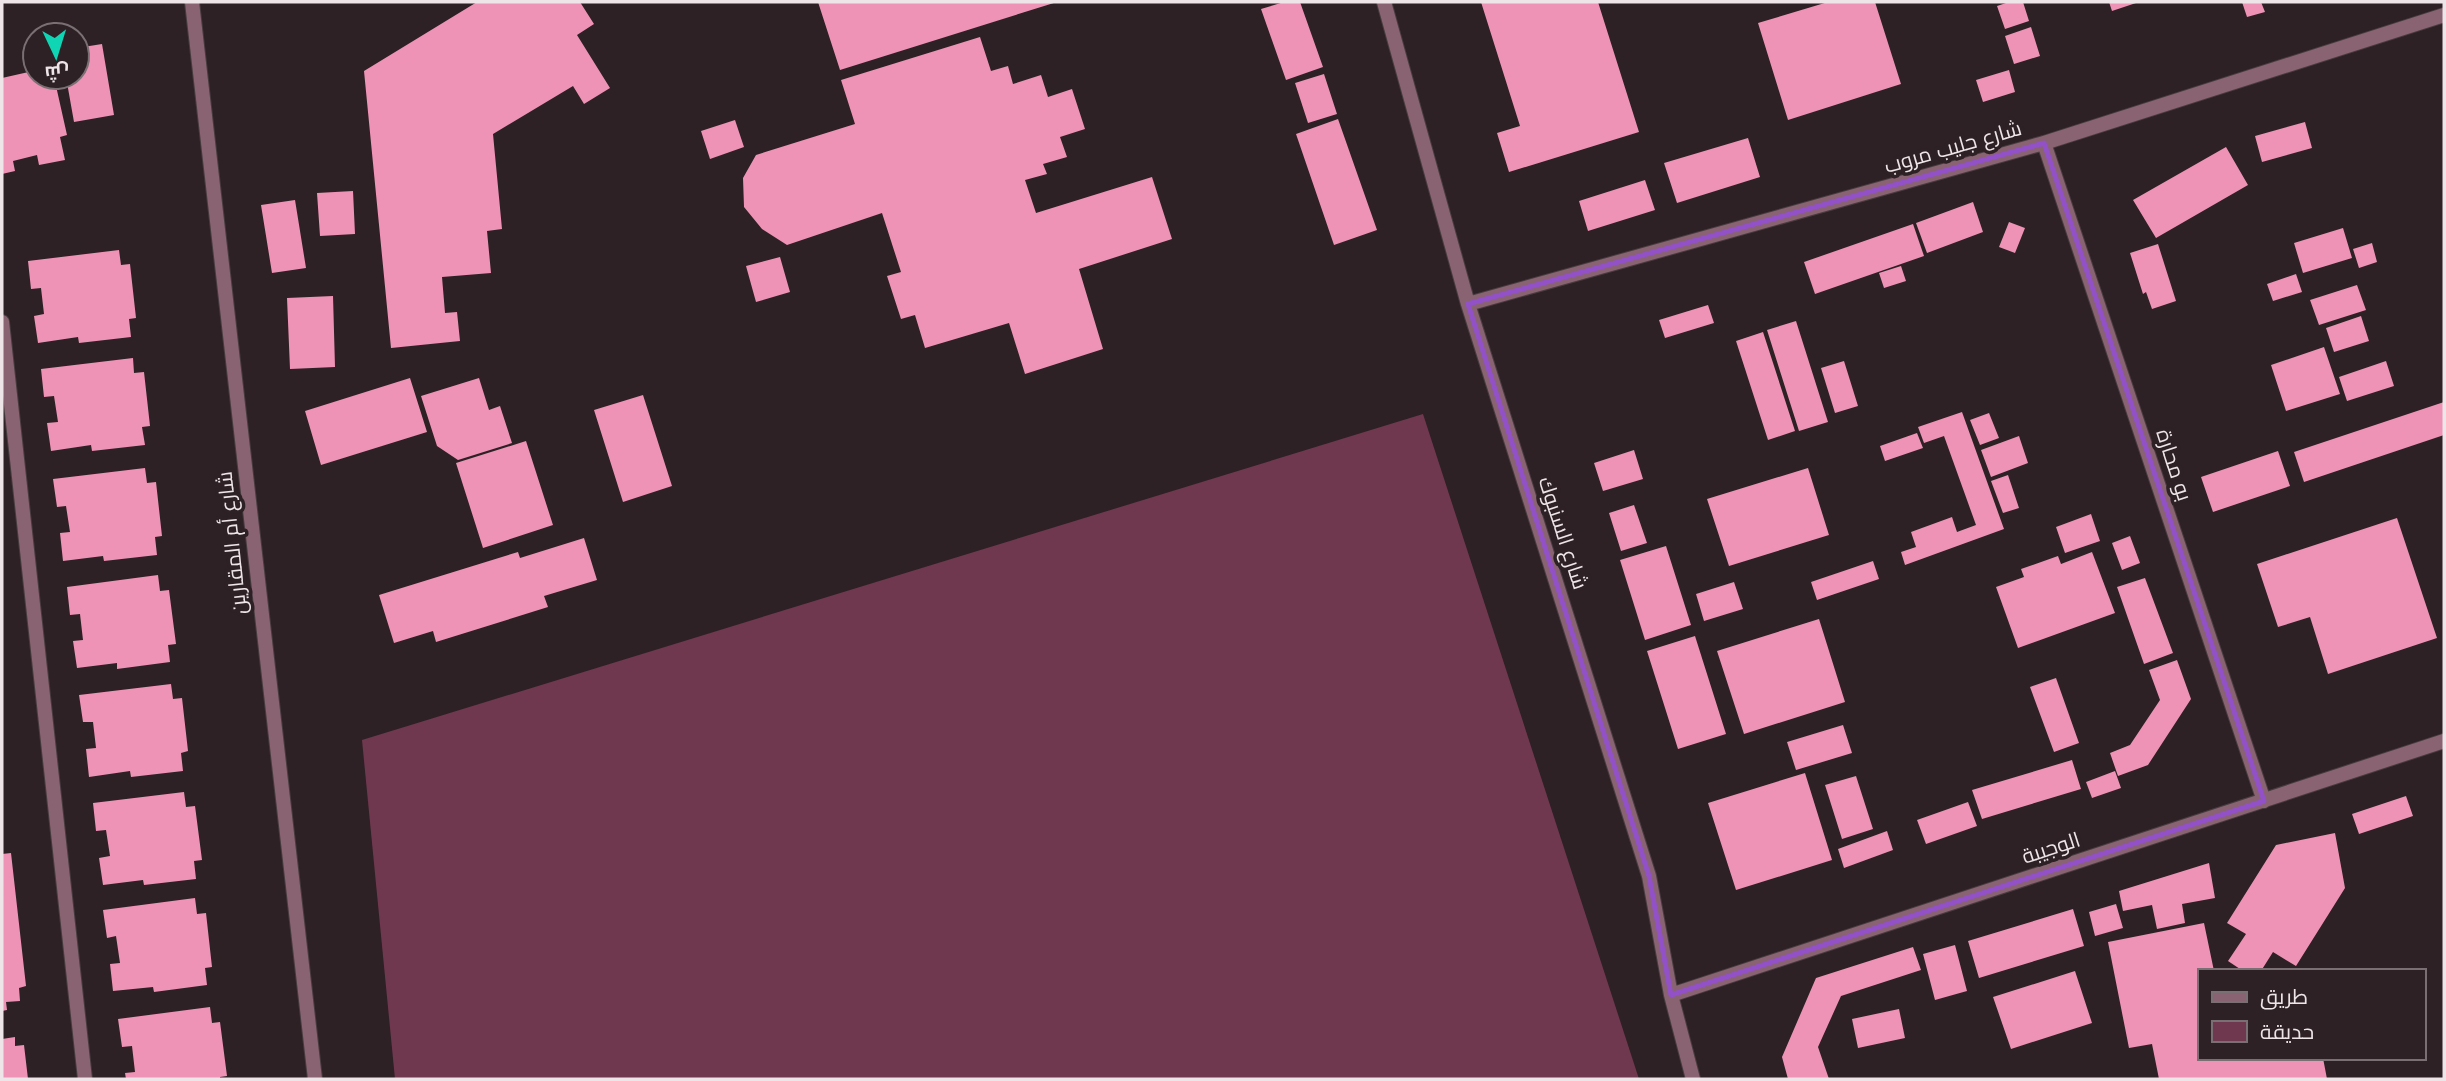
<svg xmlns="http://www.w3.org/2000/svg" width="2446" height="1081" font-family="Inter,Cairo,sans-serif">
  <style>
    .green { fill: #6f384e }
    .building { fill: #ee93b5 }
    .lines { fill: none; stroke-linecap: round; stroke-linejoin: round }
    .street-casing { stroke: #483c40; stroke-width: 16 }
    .street { stroke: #896371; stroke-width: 14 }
    .marked { fill: none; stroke: #9251c7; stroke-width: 5; stroke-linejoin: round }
    .labels { text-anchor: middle; stroke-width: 7; stroke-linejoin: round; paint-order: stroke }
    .street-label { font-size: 21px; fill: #ede5e8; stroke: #2d2125 }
  </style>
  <rect width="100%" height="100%" fill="#2d2125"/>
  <path class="green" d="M1423 414 1639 1079H395L362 740Z"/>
  <path class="building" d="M477 2H580L594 24 577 35 610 88 584 104 573 86 493 134 502 229 487 231 491 273 442 277 445 313 457 312 460 341 391 348 364 71Z
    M818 2H1057L840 70Z
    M1284 2H1300L1323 67 1286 80 1261 9Z
    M1481 2H1598L1639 132 1509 172 1497 133 1520 126Z
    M1828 2H1875L1901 84 1788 120 1758 23Z
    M2009 2H2023L2029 21 2005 29 1997 6Z
    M2109 2H2139L2112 11Z
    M2242 2H2261L2265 12 2247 17Z
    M2031 27 2040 56 2014 64 2005 36Z
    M980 37 991 71 1008 66 1013 84 1041 75 1048 97 1072 89 1085 129 1060 137 1067 157 1043 164 1047 174 1025 180 1036 213 1152 177 1172 239 1079 269 1103 349 1025 374 1009 323 925 348 915 315 901 319 887 276 901 272 882 213 787 245 762 229 744 207 743 178 756 155 855 124 841 80Z
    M102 44 114 115 74 122 66 77H77V48Z
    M2009 70 2015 92 1983 102 1976 80Z
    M33 71 34 79 54 77 67 135 60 137 65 160 39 165 37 155 13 161 15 171 2 174V78Z
    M1324 74 1337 114 1308 123 1295 83Z
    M1338 119 1377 230 1334 245 1296 134Z
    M735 120 744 147 710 159 701 131Z
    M2305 122 2312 148 2262 162 2255 136Z
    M1748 138 1760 177 1677 203 1664 163Z
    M2226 147 2248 185 2156 238 2133 200Z
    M1645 180 1655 210 1588 231 1579 201Z
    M353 191 355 234 320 236 317 193Z
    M295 200 306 268 272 273 261 205Z
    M1973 202 1983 232 1927 253 1916 223Z
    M2009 222 2025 228 2015 253 1999 247Z
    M1913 224 1924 256 1815 294 1804 262Z
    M2343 228 2352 258 2303 273 2294 243Z
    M2372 243 2377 262 2359 268 2353 249Z
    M2158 244 2176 301 2152 309 2146 292 2143 294 2130 253Z
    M119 250 121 265 130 264 136 318 129 319 131 337 79 343 78 337 38 343 34 316 44 314 41 288 31 289 28 261Z
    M780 257 790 292 756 302 746 266Z
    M1901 266 1906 281 1884 288 1879 273Z
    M2296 274 2302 292 2273 301 2267 284Z
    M2357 285 2366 310 2319 325 2310 300Z
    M333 296 335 367 290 369 287 298Z
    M1708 305 1714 323 1665 338 1659 320Z
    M2361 316 2369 341 2334 352 2326 328Z
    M1796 321 1828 422 1799 431 1767 330Z
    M1763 332 1795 431 1768 440 1736 341Z
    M2324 347 2340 394 2286 411 2271 365Z
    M133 358 134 373 144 372 150 426 142 427 145 445 92 451 91 445 51 451 47 423 58 422 54 396 44 397 41 369Z
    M1844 361 1858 406 1835 413 1821 368Z
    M2386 361 2394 386 2347 401 2339 377Z
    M410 378 427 432 321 465 305 411Z
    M479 378 489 410 500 406 512 443 458 460 437 446 421 396Z
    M643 395 672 486 623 502 594 410Z
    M2444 402V435L2304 482 2294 452Z
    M1962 412 2004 529 1905 565 1901 552 1916 547 1911 532 1952 517 1957 532 1976 525 1944 436 1924 443 1918 427Z
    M1989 413 1999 438 1980 445 1970 420Z
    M1917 433 1923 448 1885 461 1880 446Z
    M2019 436 2028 463 1991 477 1981 450Z
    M526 441 553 525 483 548 456 463Z
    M1634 450 1643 479 1603 491 1594 463Z
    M2278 451 2290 486 2213 512 2201 477Z
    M145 468 147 483 156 482 162 536 155 537 157 555 104 561 103 556 63 561 60 533 70 532 66 506 57 507 53 479Z
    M1808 468 1829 535 1729 566 1707 499Z
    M2008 475 2019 508 2003 513 1991 481Z
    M1634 505 1647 543 1621 551 1609 513Z
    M2091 514 2100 541 2065 553 2056 527Z
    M2397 518 2437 638 2328 674 2310 617 2278 627 2257 564Z
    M2130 536 2140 563 2122 570 2112 543Z
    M584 538 597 580 544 596 548 607 436 642 433 631 394 643 379 595 518 552 520 558Z
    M1666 546 1691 625 1645 640 1620 560Z
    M2092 552 2115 613 2018 648 1996 587 2024 577 2021 569 2058 556 2061 564Z
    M1873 561 1879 579 1817 600 1811 582Z
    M158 575 160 591 169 590 176 644 168 645 170 662 117 669V663L77 668 73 641 83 640 80 614 70 615 67 587Z
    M2145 578 2173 653 2144 664 2117 587Z
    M1734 582 1743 609 1704 621 1696 594Z
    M1819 619 1845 702 1744 734 1717 651Z
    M1695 636 1726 734 1678 749 1647 651Z
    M2177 660 2191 699 2148 765 2118 776 2110 753 2130 745 2160 700 2149 670Z
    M2056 678 2079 743 2054 752 2030 687Z
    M171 684 173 699 182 698 188 751 181 753 183 771 131 777 130 771 89 777 86 749 96 748 93 722H83L79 695Z
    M1843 725 1852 753 1796 770 1787 742Z
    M2072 760 2081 789 1982 819 1972 790Z
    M2115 771 2121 788 2092 798 2086 782Z
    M1805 773 1832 860 1736 890 1708 803Z
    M1856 776 1873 829 1842 839 1825 785Z
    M184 792 186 807 195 806 202 860 194 861 196 879 144 885 143 880 103 885 99 858 110 856 106 830 96 831 93 803Z
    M2406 796 2413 816 2359 834 2352 814Z
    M1968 802 1977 826 1926 844 1917 820Z
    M1887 831 1893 850 1844 868 1838 849Z
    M2335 833 2345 888 2296 966 2273 952 2261 971H2243L2228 961 2246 934 2227 923 2276 845Z
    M11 853 26 986 19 988 20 1001 6 1002 7 1010 2 1011V854Z
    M2209 863 2215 898 2182 904 2185 923 2157 929 2152 905 2123 911 2119 891Z
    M195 898 197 914 206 913 212 967 205 968 207 985 154 992 153 987 113 991 110 964 120 963 116 936 107 938 103 910Z
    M2116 904 2123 928 2095 936 2089 912Z
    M2073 909 2084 946 1979 978 1968 941Z
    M2204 923 2214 971H2199V1058H2323L2327 1079H2159L2152 1044 2129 1048 2108 942Z
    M1955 945 1967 991 1935 1000 1923 954Z
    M1913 947 1921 970 1841 996 1818 1047 1829 1079H1788L1782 1057 1816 978Z
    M2075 971 2092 1023 2011 1049 1993 997Z
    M210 1007 212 1023 220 1022 227 1076 220 1077V1079H126L125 1073 135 1072 132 1046 122 1047 118 1019Z
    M1899 1009 1905 1038 1858 1048 1852 1019Z
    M15 1037V1046L24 1045 28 1079H2V1039Z"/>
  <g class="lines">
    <g class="street-casing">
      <path id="street" d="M192 2 315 1079
        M1384 2 1468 304 1649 876 1671 995 1693 1079
        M2044 143 2264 801
        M1468 304 2044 143 2444 15
        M2 322 85 1079
        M1671 995 2444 741"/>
    </g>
    <use href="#street" class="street"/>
  </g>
  <path class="marked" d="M2044 143 2264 801 1671 995 1649 876 1468 304Z"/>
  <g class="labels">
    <g class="street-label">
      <text transform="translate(1953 147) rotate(-16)" y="7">شارع جليب مروب</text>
      <text transform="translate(2174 465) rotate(72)" y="7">بو محارة</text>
      <text transform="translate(1563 533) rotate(72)" y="7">شارع السنبوك</text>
      <text transform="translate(232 543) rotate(-96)" y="7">شارع أم المقارين</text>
      <text transform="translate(2051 848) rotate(-18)" y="7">الوجيبة</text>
    </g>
  </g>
  <rect width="2446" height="1081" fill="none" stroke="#ede5e8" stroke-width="7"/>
  <rect x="2198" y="969" width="228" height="91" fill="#2d2125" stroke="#7a6f73" stroke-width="2"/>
  <rect x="2212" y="992" width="35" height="10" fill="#896371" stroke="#7a6f73" stroke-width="2"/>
  <text x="2260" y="1004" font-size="21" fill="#ede5e8">طريق</text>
  <rect x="2212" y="1021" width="35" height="21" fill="#6f384e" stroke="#7a6f73" stroke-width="2"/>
  <text x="2260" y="1039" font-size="21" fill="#ede5e8">حديقة</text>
  <g transform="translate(56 56) rotate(176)"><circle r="33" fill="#2d2125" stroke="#7a6f73" stroke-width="2"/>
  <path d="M0-5L12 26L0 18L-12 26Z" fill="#0fd5b4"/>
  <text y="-10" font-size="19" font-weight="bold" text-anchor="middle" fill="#ede5e8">ش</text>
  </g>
</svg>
